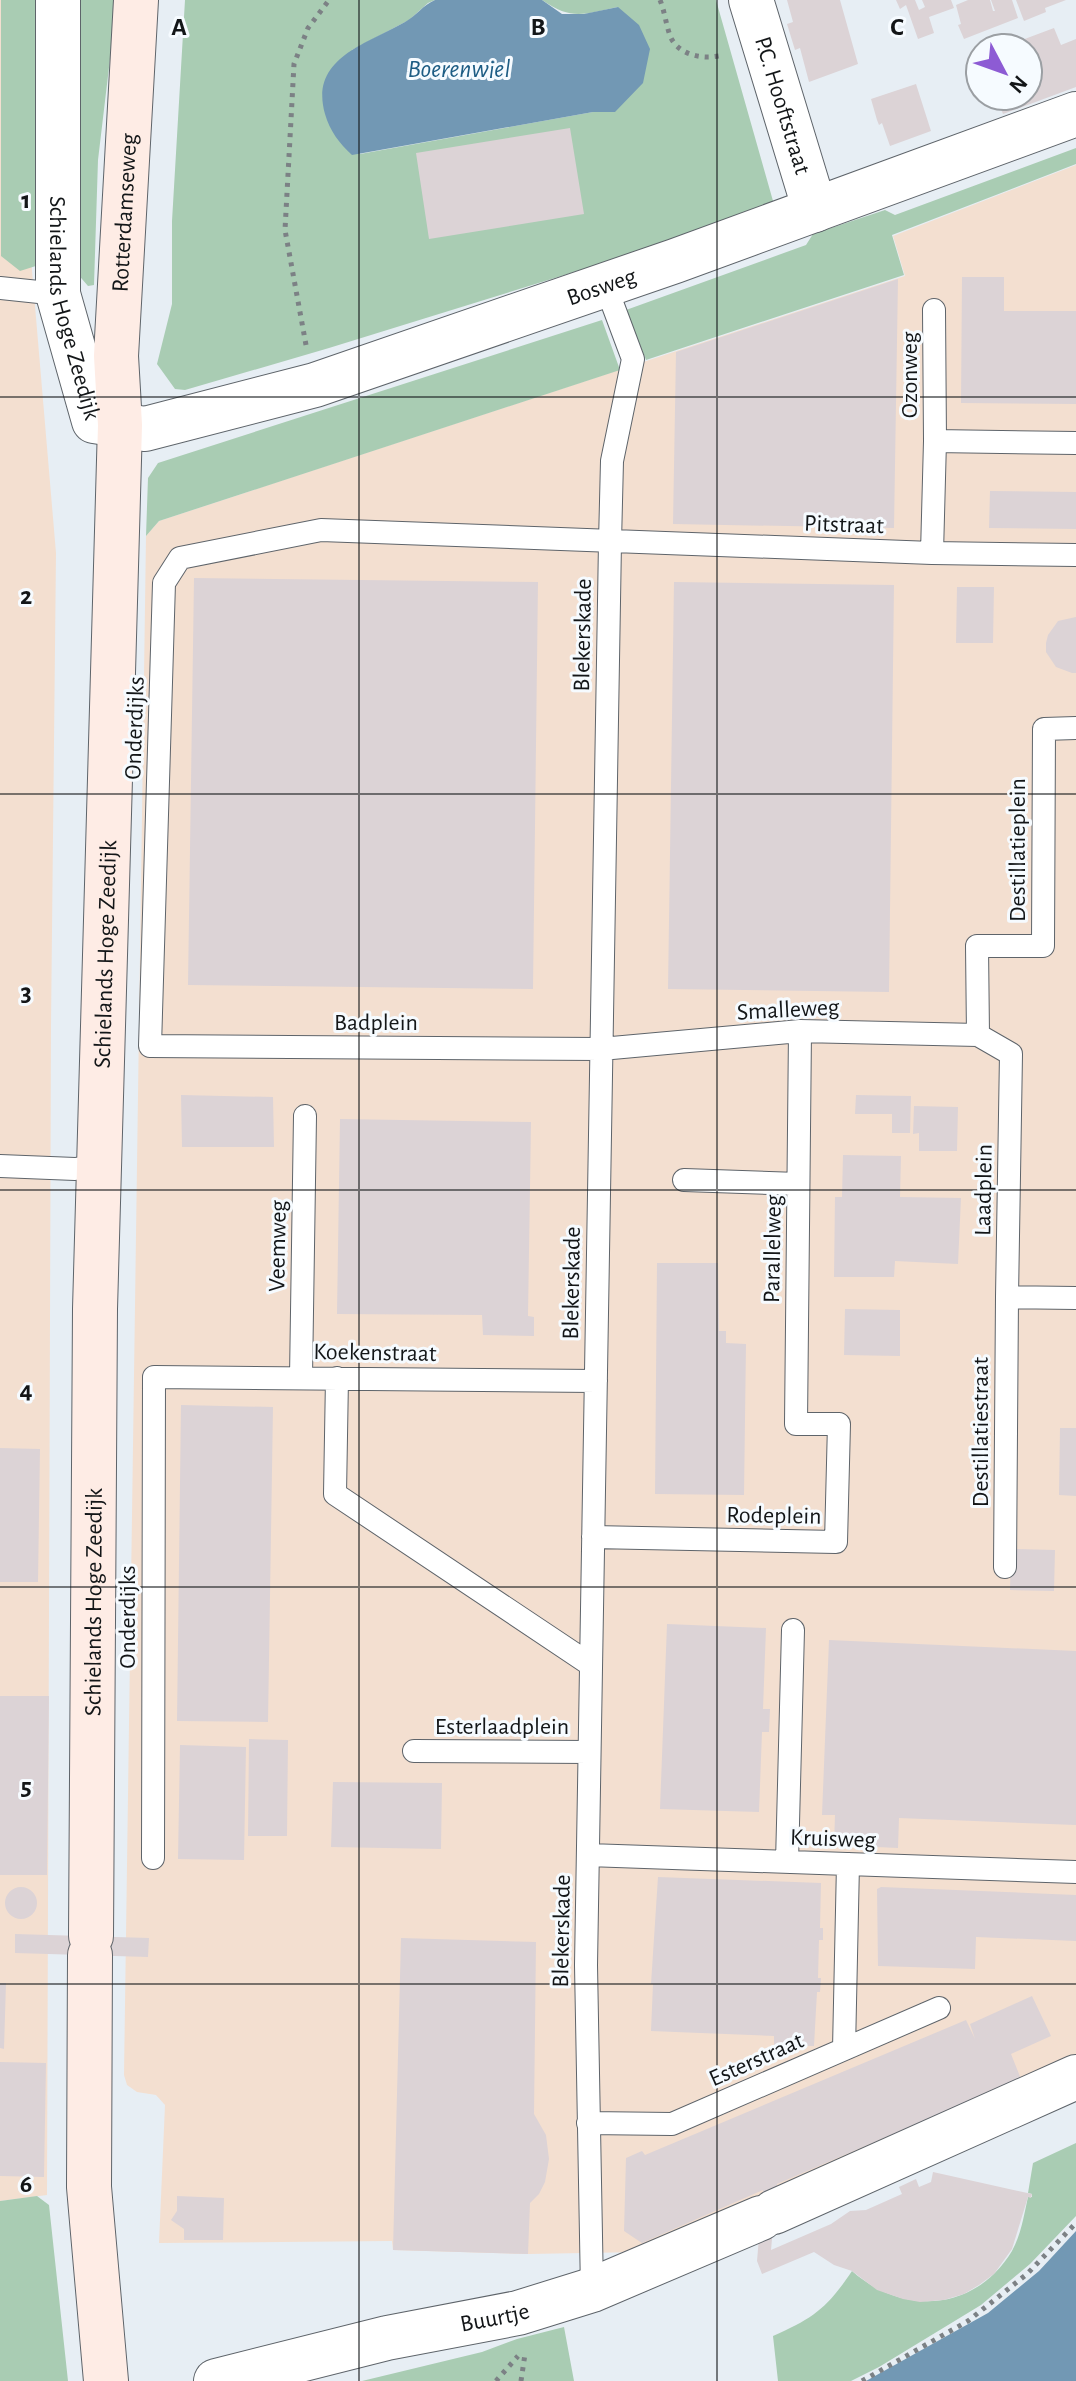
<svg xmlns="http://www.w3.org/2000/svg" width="1076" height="2381" font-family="'Alegreya Sans',sans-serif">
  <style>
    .industrial { fill: #f3dfd0 }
    .green { fill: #a9ccb3 }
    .water { fill: #7298b4 }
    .building { fill: #dcd3d6 }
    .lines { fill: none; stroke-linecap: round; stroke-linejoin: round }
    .service-casing { stroke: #5e646a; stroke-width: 24 }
    .minor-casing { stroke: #5e646a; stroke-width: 46 }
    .secondary-casing { stroke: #5e646a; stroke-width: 46 }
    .path { stroke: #7c8185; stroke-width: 5; stroke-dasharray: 4 6; stroke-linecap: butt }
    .service { stroke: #fff; stroke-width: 22 }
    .minor { stroke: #fff; stroke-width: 44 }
    .secondary { stroke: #feece5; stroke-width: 44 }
    .grid { fill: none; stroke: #131618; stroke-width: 2; stroke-opacity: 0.55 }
    .labels { text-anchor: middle; stroke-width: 6; stroke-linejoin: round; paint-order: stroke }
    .street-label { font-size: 24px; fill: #131618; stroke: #f6fbff }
    .water-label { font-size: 26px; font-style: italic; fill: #1e5d84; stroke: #f6fbff }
    .grid-label { font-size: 26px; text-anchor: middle; font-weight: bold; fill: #131618; stroke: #f6fbff; stroke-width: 6; stroke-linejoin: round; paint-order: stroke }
  </style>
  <rect width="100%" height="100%" fill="#e7eef4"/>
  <path class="industrial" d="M0 0H9L56 553 51 1026 47 2195 0 2201Z
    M1076 165V2058L642 2252 528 2254 393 2250 392 2241 159 2243 165 2105 156 2095 137 2092 127 2085 124 2075 146 536 159 521 905 276 893 236Z"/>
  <path class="green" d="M1 0H35L39 265 20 271 1 256Z
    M76 0H117L98 160 94 285 88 286 76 272 81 215Z
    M185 0H435L428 3 409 20 352 50 360 154 593 112H615L618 7C584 14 572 21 542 0H716L775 208 729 224 329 348 185 390 175 389 157 364 172 304V221Z
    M1076 148V164L892 235 904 275 646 360 626 310 806 245 813 234 885 210 895 215Z
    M602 320 620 370 159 521 146 536 148 478 158 463Z
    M1076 2143V2216L1030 2264 981 2305 879 2367 851 2381H778L773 2336C814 2318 827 2308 852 2271 903 2316 975 2312 1012 2251 1021 2235 1024 2215 1028 2197H1032V2194L1028 2193 1033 2163Z
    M37 2196 49 2205 68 2381H0V2201Z
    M564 2327 574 2381H362L482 2352 517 2339Z"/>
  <path class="water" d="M435 0H542L562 14H584L618 7 639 25 650 49 643 83 615 112H593L352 155C339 143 330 131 325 114 309 58 367 44 405 22 416 16 423 5 435 0Z
    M1076 2231V2381H866L988 2313 1039 2271Z"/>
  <path class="building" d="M787 0H840L858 64 809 82 800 48 795 50 787 24 793 22Z
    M896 0H915L919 10 925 7 922 0H951L954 8 929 17 934 33 918 39 906 5 900 9Z
    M968 0H990L993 11H995L991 0H1012L1018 18 964 39 958 25 961 24 956 5Z
    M1016 0H1066L1045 8 1046 12 1024 21Z
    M1054 28 1061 45 1076 39V87L1003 114 996 96H1028V48H1001Z
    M916 84 931 131 890 146 882 123 879 125 877 120 871 99Z
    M570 128 584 214 429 239 416 153Z
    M962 277H1004V311H1076V404L961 403Z
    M898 279 894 528 673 524 676 352Z
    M990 491 1076 492V529L989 528Z
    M194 578 538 582 533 989 188 985Z
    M674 582 894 585 889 992 668 989Z
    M957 587H994L993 643H956Z
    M1076 617V673H1072L1056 667 1046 652V643L1048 635 1058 621Z
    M181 1095 273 1097 274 1147H182Z
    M856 1095 911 1096 910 1133H892V1114H855Z
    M914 1106 958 1107 957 1151H919V1133L913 1134Z
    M340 1119 531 1122 528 1316 534 1317V1336L483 1335 482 1315 337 1314Z
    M843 1155 901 1156 900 1197 961 1198 958 1264 895 1261 894 1277H834L835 1197H842Z
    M657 1263H718L719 1331H726V1343L746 1344 744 1495 655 1494Z
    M845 1309 900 1310V1356L844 1355Z
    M181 1405 273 1407 268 1722 177 1721Z
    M1060 1428H1076V1496L1059 1495Z
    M0 1448 40 1449 38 1582H0Z
    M1011 1549 1055 1550 1054 1591 1010 1590Z
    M667 1624 766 1628 763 1709H770L769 1732H762L759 1812 660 1809Z
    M829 1640 1076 1651V1825L899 1818 898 1848 834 1845 835 1815H822Z
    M0 1696H49L47 1875H0Z
    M249 1739 288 1740 287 1836H248Z
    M180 1745 246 1747 244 1860 178 1859Z
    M333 1782 442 1783 441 1849 331 1847Z
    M658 1877 821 1883 820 1928H823V1940H819L818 1978H821L820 1992H817L814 2046 774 2045V2036L651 2031 653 1984H651Z
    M5 1903a16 16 0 1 1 32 0a16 16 0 1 1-32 0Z
    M881 1887 1076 1895V1941L976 1937 975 1969 878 1966 877 1889Z
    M15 1934 149 1938 148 1957 15 1953Z
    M401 1938 536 1942 534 2114 546 2135 549 2159 545 2182 539 2194 530 2203 528 2254 393 2250Z
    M0 1983H6L4 2049 0 2048Z
    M1032 1996 1051 2036 1011 2054 1021 2079 777 2184 771 2250 831 2224 850 2211 866 2210 902 2194 899 2187 916 2179 919 2187 931 2182 933 2172 1032 2194 1031 2198 1028 2197 1012 2249 994 2274 979 2285 964 2294 944 2300 920 2302 903 2299 877 2290 852 2271 834 2265 814 2252 762 2274 757 2261 763 2190 642 2243 624 2231 626 2158 642 2151 645 2155 966 2020 975 2039 970 2024Z
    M0 2062 46 2063 44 2177 0 2176Z
    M177 2196 224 2198 223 2240H184V2229L171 2220 177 2211Z"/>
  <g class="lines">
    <g class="service-casing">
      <path id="service" d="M0 288 58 294
        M934 310 935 441
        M932 553 935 441 1076 443
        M1076 555 932 553 321 530 180 558 164 583 150 1046 601 1049 800 1031 978 1035 1011 1054 1007 1297 1076 1298
        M978 1035 977 946H1043L1044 729 1076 728
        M0 1166 75 1169 101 1165
        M684 1180 798 1184
        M301 1377 305 1116
        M337 1378 335 1494 591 1665
        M593 1537 836 1542 839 1424H796L800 1031
        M1005 1567 1007 1297
        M414 1751 589 1752
        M588 1855 1076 1872
        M153 1858 154 1377 596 1381
        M787 1862 793 1630
        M844 2049 848 1864
        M588 2123 672 2124 939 2008
        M592 2290 586 1965 610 542 612 461 633 359 605 284"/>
    </g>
    <g class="minor-casing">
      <g id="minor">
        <path id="s1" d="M58 0V294L94 421 145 429 315 385 675 261 1076 114"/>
        <path id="s2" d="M751 0 815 210"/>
        <path d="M774 2212 1076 2077"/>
        <path id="s3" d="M216 2381 387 2338 518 2313 592 2290 761 2218"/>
      </g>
    </g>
    <g class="secondary-casing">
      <g id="secondary">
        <path id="s4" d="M91 1936 95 1309 120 425 116 356 136 0"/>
        <path d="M90 1955 89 2187 106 2381"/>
      </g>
    </g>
    <path class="path" d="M660 0C665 12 666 26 671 38 680 56 705 60 723 55
      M306 345 285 230 294 64 308 28 329 0
      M496 2381 518 2356
      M521 2381 525 2354
      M862 2381 968 2321 1027 2274 1076 2223"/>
    <use href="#service" class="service"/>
    <use href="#minor" class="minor"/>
    <use href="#secondary" class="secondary"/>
  </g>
  <path class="grid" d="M359 0V2381M717 0V2381M0 397H1076M0 794H1076M0 1190H1076M0 1587H1076M0 1984H1076"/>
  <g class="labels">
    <g class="street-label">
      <text dy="8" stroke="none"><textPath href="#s2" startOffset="110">P.C. Hooftstraat</textPath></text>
      <text dy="8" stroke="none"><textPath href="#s4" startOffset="1724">Rotterdamseweg</textPath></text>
      <text dy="8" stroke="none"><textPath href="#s1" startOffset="956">Bosweg</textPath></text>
      <text dy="8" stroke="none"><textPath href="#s1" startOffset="310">Schielands Hoge Zeedijk</textPath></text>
      <text transform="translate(909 375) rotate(-90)" y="8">Ozonweg</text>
      <text transform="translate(844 524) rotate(2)" y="8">Pitstraat</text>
      <text transform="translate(582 635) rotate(-89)" y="8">Blekerskade</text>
      <text transform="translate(134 728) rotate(-88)" y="8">Onderdijks</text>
      <text transform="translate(1017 850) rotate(-90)" y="8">Destillatieplein</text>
      <text dy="8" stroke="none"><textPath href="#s4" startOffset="982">Schielands Hoge Zeedijk</textPath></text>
      <text transform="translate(788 1009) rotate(-3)" y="8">Smalleweg</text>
      <text x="376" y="1030">Badplein</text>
      <text transform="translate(983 1190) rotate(-89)" y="8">Laadplein</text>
      <text transform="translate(277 1246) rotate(-89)" y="8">Veemweg</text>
      <text transform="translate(772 1249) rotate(-89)" y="8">Parallelweg</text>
      <text transform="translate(571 1283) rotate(-89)" y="8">Blekerskade</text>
      <text transform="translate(375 1352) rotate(1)" y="8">Koekenstraat</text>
      <text transform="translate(980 1432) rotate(-90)" y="8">Destillatiestraat</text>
      <text transform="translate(774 1515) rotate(1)" y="8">Rodeplein</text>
      <text dy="8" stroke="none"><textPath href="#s4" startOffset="334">Schielands Hoge Zeedijk</textPath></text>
      <text transform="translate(127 1617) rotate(-90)" y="8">Onderdijks</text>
      <text x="502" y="1734">Esterlaadplein</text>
      <text transform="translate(833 1838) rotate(2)" y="8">Kruisweg</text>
      <text transform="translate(561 1931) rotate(-89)" y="8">Blekerskade</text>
      <text transform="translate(756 2059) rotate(-24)" y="8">Esterstraat</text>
      <text dy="8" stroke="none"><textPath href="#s3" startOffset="286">Buurtje</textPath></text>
    </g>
    <g class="water-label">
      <text x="459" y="77">Boerenwiel</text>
    </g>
  </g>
  <g class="grid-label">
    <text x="179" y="35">A</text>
    <text x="538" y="35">B</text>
    <text x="897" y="35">C</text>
    <text x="26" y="208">1</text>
    <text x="26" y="604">2</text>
    <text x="26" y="1001">3</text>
    <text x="26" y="1398">4</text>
    <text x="26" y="1795">5</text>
    <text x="26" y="2192">6</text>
  </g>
  <g transform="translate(1004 72) rotate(131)"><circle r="38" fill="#f6fbff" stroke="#9b9fa3" stroke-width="2"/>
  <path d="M0-6L14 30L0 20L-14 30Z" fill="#8d5bd4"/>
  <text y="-12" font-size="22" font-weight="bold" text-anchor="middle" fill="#131618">N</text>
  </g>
</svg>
